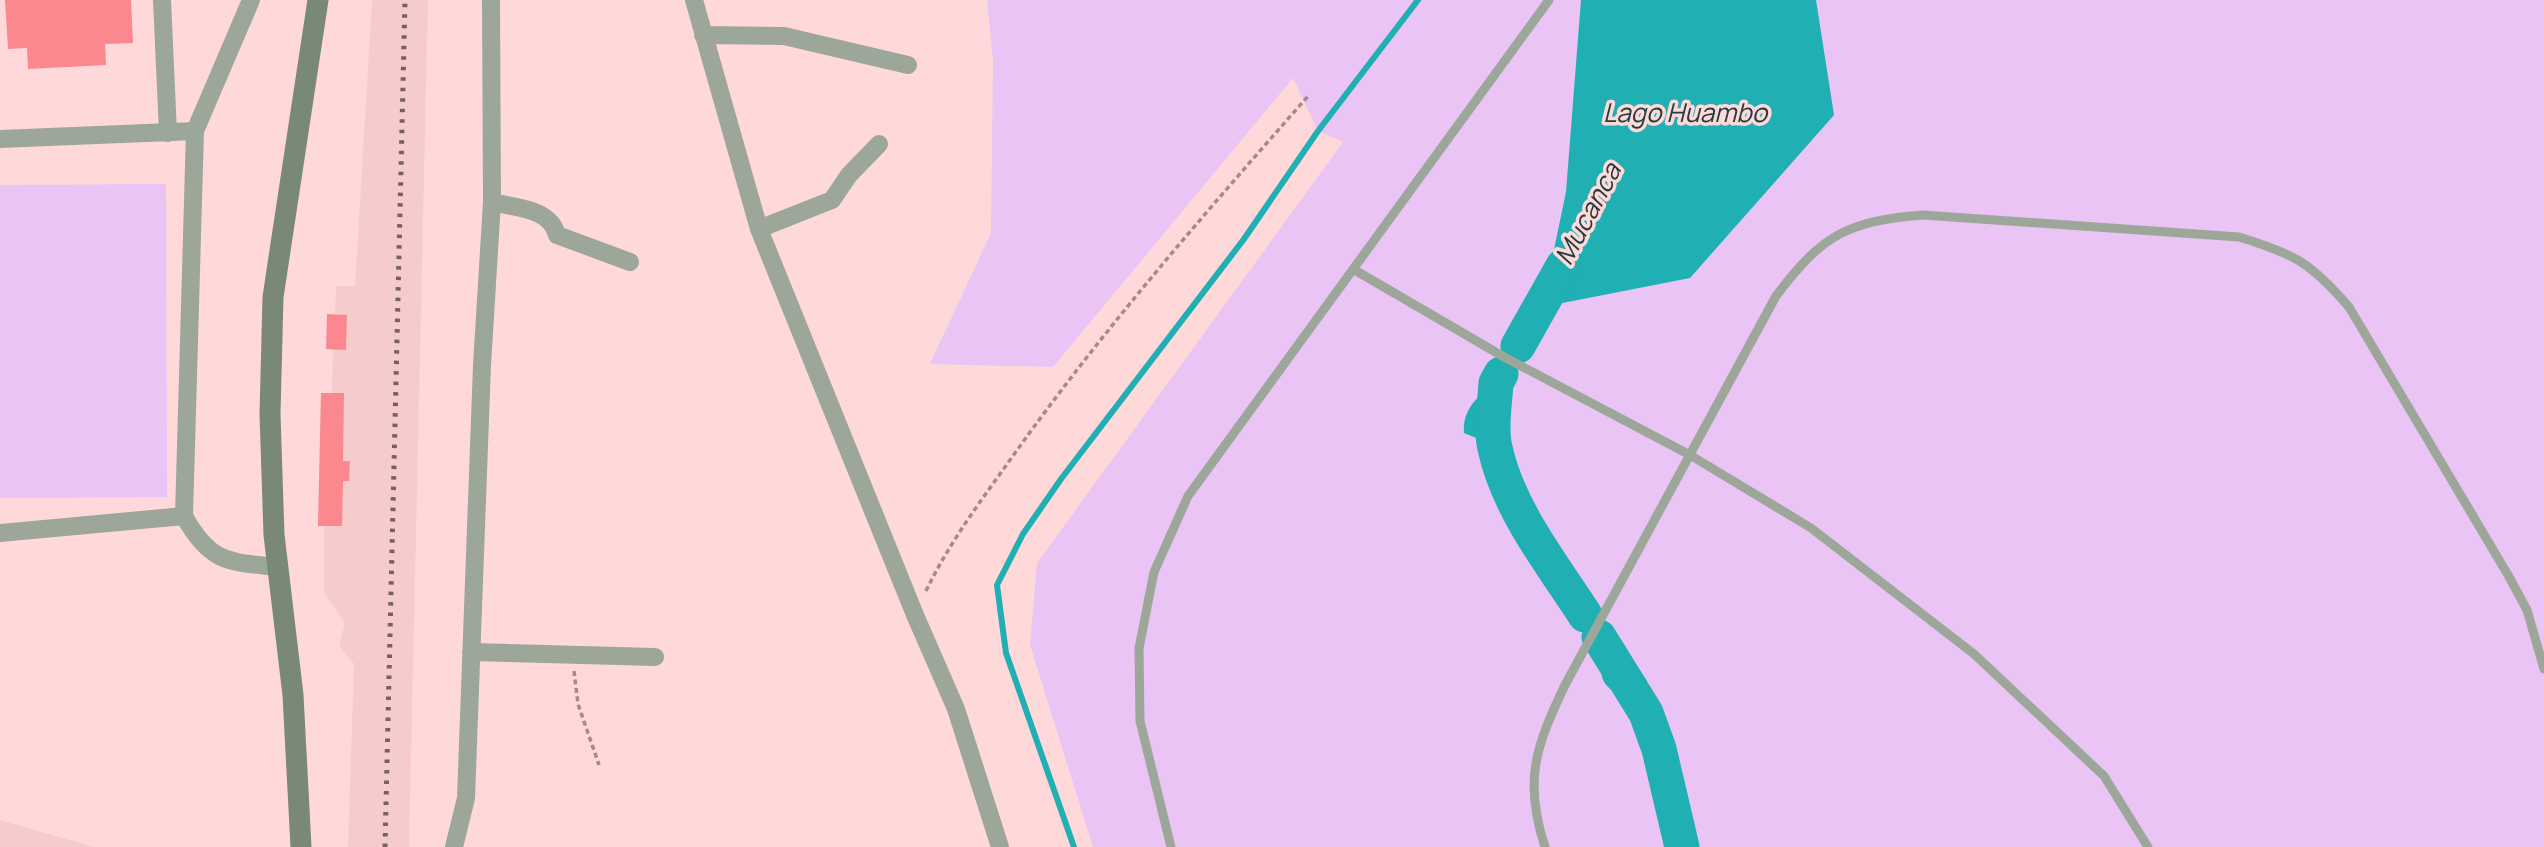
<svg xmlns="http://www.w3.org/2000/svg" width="2544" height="847" font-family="Manrope,sans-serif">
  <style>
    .built { fill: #f6cbcb }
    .green { fill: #e9c4f5 }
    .water { fill: #20afb2 }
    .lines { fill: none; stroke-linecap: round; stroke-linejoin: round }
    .stream { stroke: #20afb2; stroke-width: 6 }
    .river { stroke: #20afb2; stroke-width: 35 }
    .building { fill: #fb888e }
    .path { stroke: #a6898a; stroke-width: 3.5; stroke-dasharray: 5 3.5; stroke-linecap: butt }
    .lane { stroke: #9ca799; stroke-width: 9 }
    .street { stroke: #9ca799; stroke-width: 18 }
    .secondary { stroke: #7a8975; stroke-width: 21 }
    .rail { stroke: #785f60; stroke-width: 5; stroke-dasharray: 3.5 7; stroke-linecap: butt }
    .labels { text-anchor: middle; stroke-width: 7; stroke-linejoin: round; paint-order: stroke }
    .water-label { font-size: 26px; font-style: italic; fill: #213d3e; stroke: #ffd9da }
  </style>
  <rect width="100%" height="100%" fill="#ffd9da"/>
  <path class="built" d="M372 0H428L409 847H348L354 664 339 646 345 623 324 592V526H318L321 393H332L333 349H346L347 315 335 314 336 286H355Z
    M0 820 94 847H0Z"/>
  <path class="green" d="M987 0H2544V847H1093L1030 645 1037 563 1343 142 1318 131 1293 78 1053 367 930 364 991 233 993 61Z
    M166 184 167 497 0 498V185Z"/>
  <path class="water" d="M1581 0H1816L1834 115 1690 278 1542 307 1566 192Z
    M1496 383 1506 387C1512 409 1502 426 1494 445L1464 433C1462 410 1478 395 1496 383Z
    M1606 652C1623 655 1638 667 1647 681L1645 693 1651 707 1646 713C1638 710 1635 704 1628 700 1605 687 1595 681 1606 652Z"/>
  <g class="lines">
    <path class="stream" d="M1074 847 1006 653 997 585 1023 534 1061 479 1244 239 1318 131 1418 0"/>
    <path class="river" d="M1518 346 1563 266
      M1501 374 1496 383C1495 403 1490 428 1495 448 1508 509 1552 564 1585 615
      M1599 637 1646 713 1659 749 1682 847"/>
  </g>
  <path class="building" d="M5 0H131L133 43 105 44 106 65 28 69 27 48 8 49Z
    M327 314 347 315 346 350 326 349Z
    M321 393H344L343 461H350L349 481H343L342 526H318Z"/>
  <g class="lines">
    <path class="path" d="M926 591C950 541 983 498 1015 453 1105 327 1207 211 1309 95
      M574 671 578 704 599 765"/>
    <path class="lane" d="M1353 269 1504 357 1690 455 1811 528 1974 654 2104 776 2148 847
      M1171 847 1140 721 1139 648 1154 572 1188 496 1549 0
      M1545 847C1523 780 1536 746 1565 685L1776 296C1822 235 1847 221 1923 215L2239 237C2295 254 2311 263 2349 307L2508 575 2527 610 2544 669"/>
    <path class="street" d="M162 0 168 133
      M251 0 195 131 184 516C210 563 228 562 278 567
      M694 0 759 229 915 615 956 709 1000 847
      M703 35 784 36 908 65
      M0 139 195 131
      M492 202C516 208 550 208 557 235L630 262
      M759 229 832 200 849 175 879 144
      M0 533 184 516
      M471 652 655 657
      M454 847 466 798 482 365 492 202 491 0"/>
    <path class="secondary" d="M301 847 293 695 274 535 270 414 273 297 318 0"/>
    <path class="rail" d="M385 847 405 0"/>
  </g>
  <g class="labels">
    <g class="water-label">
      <text x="1685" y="122">Lago Huambo</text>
      <text transform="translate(1588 214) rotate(-62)" y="9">Mucanca</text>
    </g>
  </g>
</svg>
